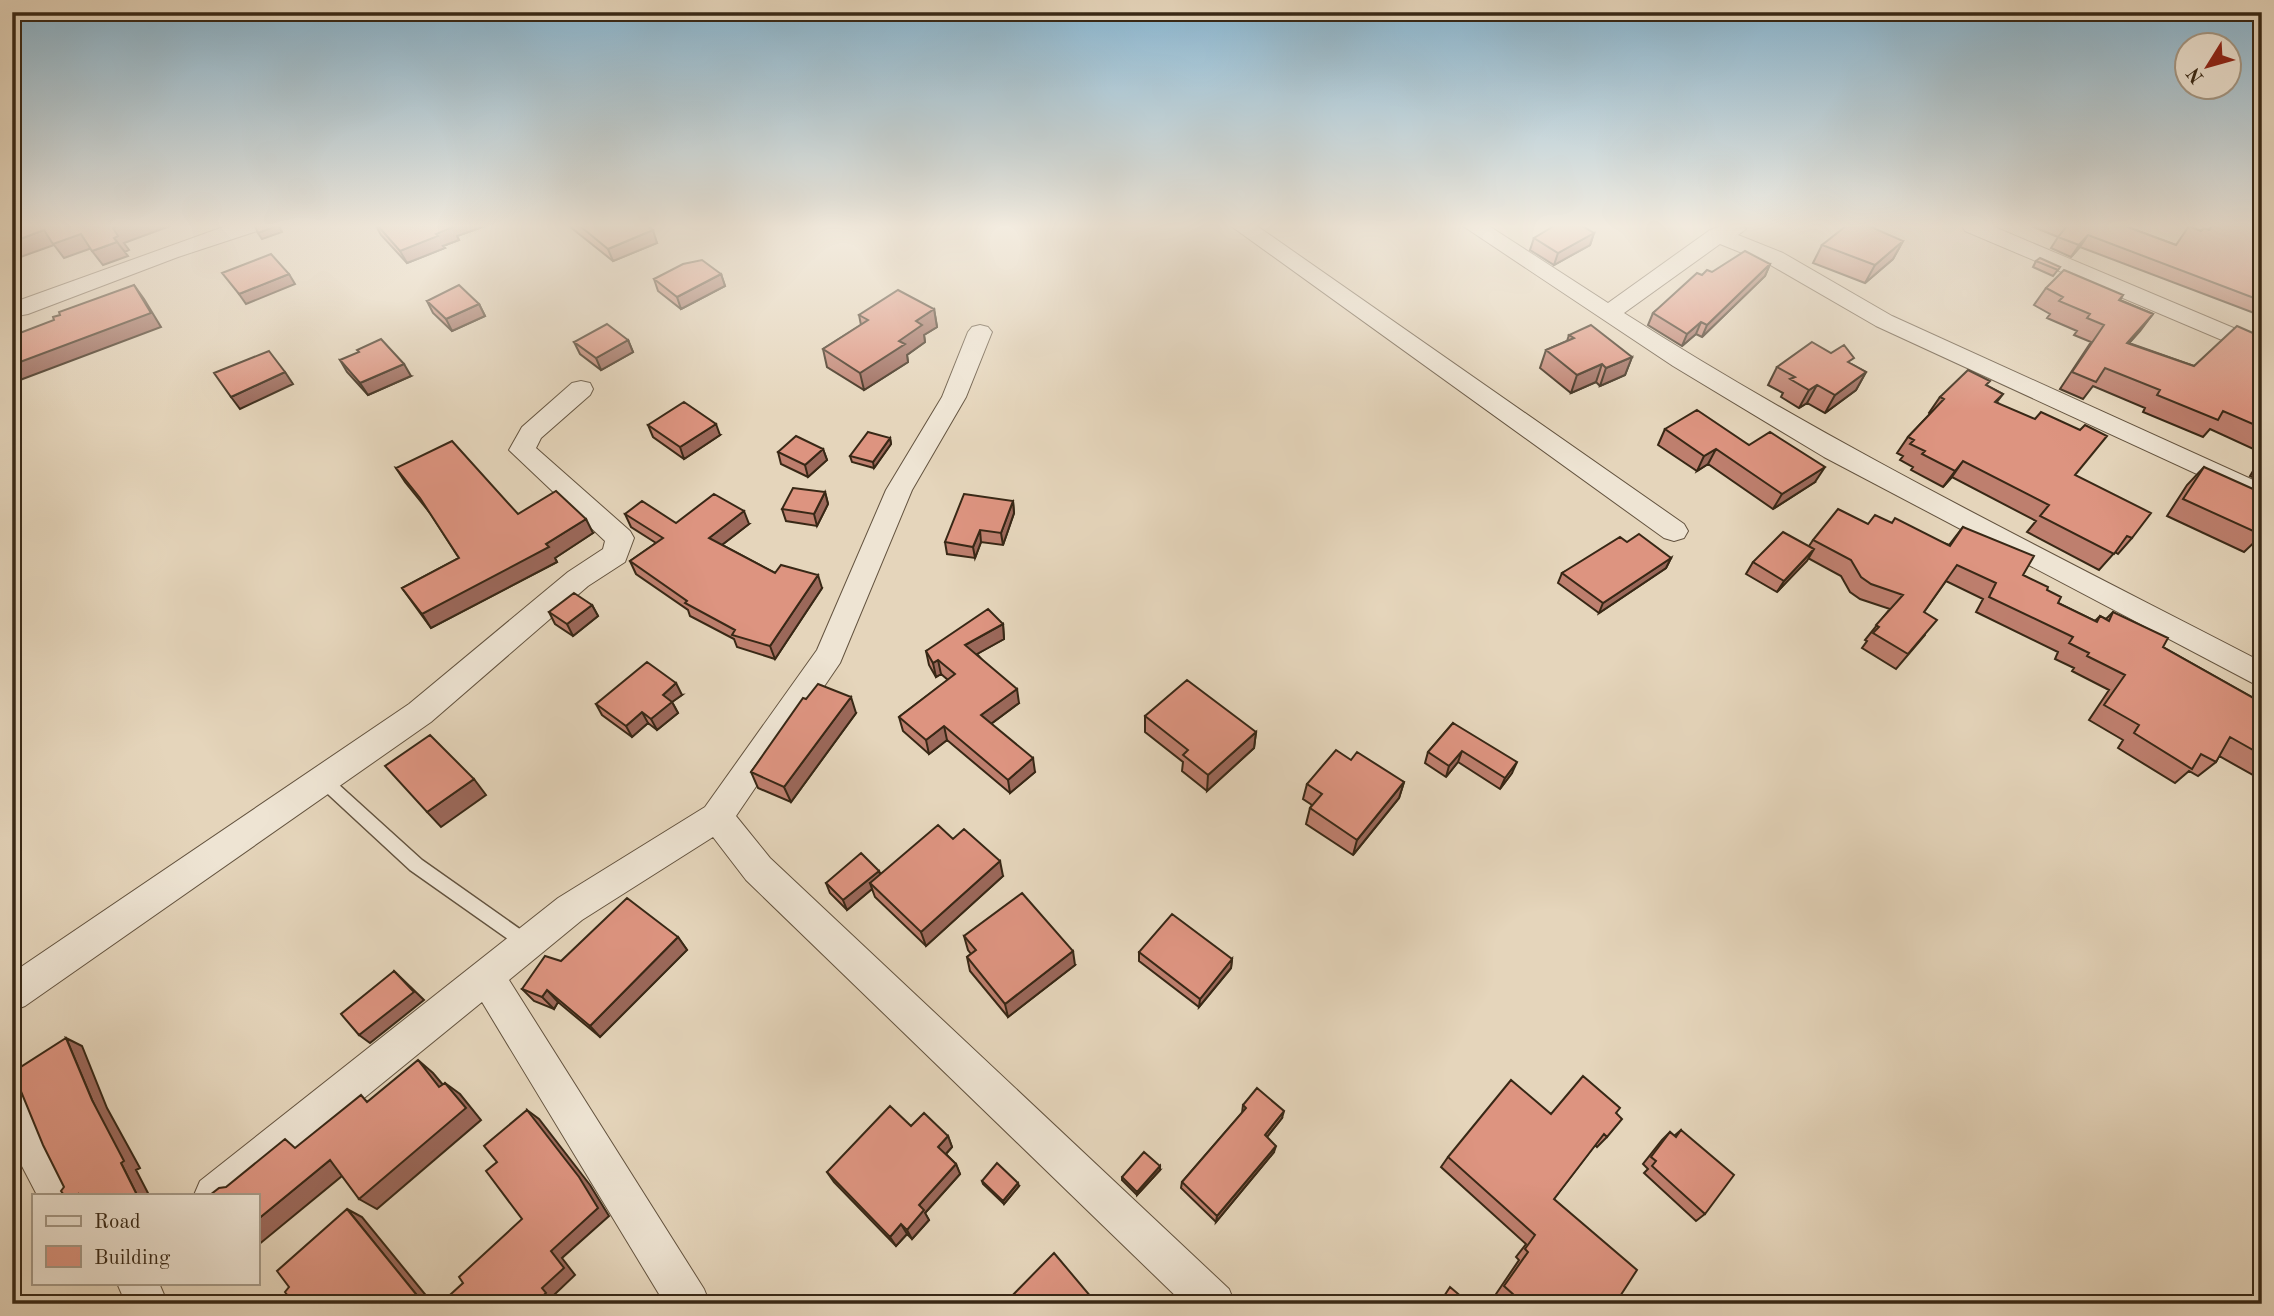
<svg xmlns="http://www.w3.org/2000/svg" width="2274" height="1316" font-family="'Old Standard TT',serif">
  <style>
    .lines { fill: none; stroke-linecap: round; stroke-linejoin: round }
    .service-casing { stroke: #63533f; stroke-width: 3 }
    .minor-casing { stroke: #63533f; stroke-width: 2 }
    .service { fill: #eee4d3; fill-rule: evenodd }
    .minor { fill: #eee4d3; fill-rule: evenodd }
    .wall { fill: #be7f6e; stroke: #382816; stroke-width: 2 }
    .shaded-wall { fill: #9b685a; stroke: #382816; stroke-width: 2 }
    .building { fill: #dd9480; stroke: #382816; stroke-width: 2 }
  </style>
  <rect width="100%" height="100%" fill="#e5d5bb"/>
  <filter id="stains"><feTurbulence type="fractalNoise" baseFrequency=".00286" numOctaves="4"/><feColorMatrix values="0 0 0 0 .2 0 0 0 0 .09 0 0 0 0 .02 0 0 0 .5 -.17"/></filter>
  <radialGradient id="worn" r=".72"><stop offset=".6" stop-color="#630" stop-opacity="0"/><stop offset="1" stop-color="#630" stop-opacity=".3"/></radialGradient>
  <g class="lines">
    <g class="service-casing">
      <path id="service" d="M322 773 327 774 422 860 534 939 536 944 534 949 528 952 522 949 410 870 317 784 314 779 317 774Z"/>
    </g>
    <g class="minor-casing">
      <path id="minor" d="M226 226H260L257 231 178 257 28 314 12 317V303Z
        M1231 226H1257L1684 524 1688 531 1684 538 1674 541 1664 538Z
        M1463 226H1489L1608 303 1710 230 1722 226H1744L1746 229 1738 235 1783 253 1892 316 2262 484V504L1876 326 1767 263 1720 244 1624 313C1829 444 2046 550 2262 662V688L1824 457 1673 366Z
        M1962 226H1992L2262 340V357L1965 231Z
        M980 325 988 327 992 332 966 397 912 490 840 663 736 816 770 858 1229 1289 1235 1304H1184L746 880 713 837 582 920 509 980 704 1289 710 1304H665L482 1002 245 1195H194L200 1181 558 898 705 807 817 650 886 490 942 397 968 332 972 327Z
        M581 381 590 383 593 389 590 395 541 438 536 448 630 531 634 538 625 562 588 586 431 722 25 1006 12 1011V973L409 704 568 572 603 549 605 541 509 450 522 427 572 383Z
        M12 1088 26 1093 78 1195H37L12 1147Z
        M117 1283H159L168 1304H126Z"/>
    </g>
    <use href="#service" class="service"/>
    <use href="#minor" class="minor"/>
  </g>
  <path class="wall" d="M376 226H485L457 236 459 240 443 246 445 248 407 263 381 235Z
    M569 226H648L657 243 613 261Z
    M2031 226H2125L2176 245 2201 231 2262 226V316L2080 247 2071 257 2051 248 2058 237Z
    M1594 233 1590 245 1554 265 1530 250 1534 238Z
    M1903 241 1893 259 1865 283 1813 263 1822 245Z
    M2036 261 2060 267 2053 276 2033 267Z
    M1770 264 1765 276 1702 337 1696 334 1682 346 1648 325 1653 313 1702 275 1712 272Z
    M721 274 725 286 681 309 658 291 654 279Z
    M2046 288 2123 295 2120 300 2153 314 2129 343 2194 366 2262 337V346L2259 349 2262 350V453L2210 429 2203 437 2143 412 2145 408 2093 386 2083 399 2060 389 2091 342 2074 335 2077 331 2047 318 2050 314 2034 305Z
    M427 301 479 304 485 316 452 331 433 313Z
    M934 309 937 327 924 335 925 342 907 355 908 362 864 390 827 367 823 349 861 325 859 315Z
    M1569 335 1632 357 1625 375 1600 386 1596 382 1571 393 1540 368 1546 350 1567 341Z
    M628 340 633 352 601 370 580 354 574 342Z
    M340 360 411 376 368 395 347 372Z
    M1851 364 1866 372 1856 390 1825 413 1807 403 1799 408 1781 397 1783 393 1768 385 1777 367Z
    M1987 386 2003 394 1997 402 2075 475 2132 538 2118 554 2115 552 2099 570 2027 532 2036 521 1952 477 1943 487 1911 470 1913 467 1900 460 1903 456 1897 453 1908 437 1930 414 1929 413 1940 397Z
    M648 425 720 435 684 459 653 437Z
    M1665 429 1749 445 1815 482 1773 509 1708 464 1697 471 1658 445Z
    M890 438 891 444 874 468 852 462 850 456Z
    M823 449 827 460 808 477 781 464 778 452Z
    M2262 456V481L2250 476Z
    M2204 467 2262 535 2244 552 2167 516 2187 485Z
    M396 468 518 514 593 533 555 558 557 562 431 628 402 588 459 558 430 513 405 482Z
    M825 492 828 504 817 526 786 521 782 509Z
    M1013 501 1014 513 1003 545 981 542 975 558 947 554 945 542Z
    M625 514 676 523 749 524 722 545 775 573 822 588 775 659 737 647 734 639 690 616 688 610 636 574 630 561 656 543 631 527Z
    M1892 523 1949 545 1963 527 2023 575 2047 590 2058 603 2095 621 2100 616 2106 619 2113 612 2163 647 2261 702 2262 701V780L2219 756 2216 762 2198 776 2189 771 2175 783 2118 748 2123 740 2089 720 2109 690 2072 671 2074 668 2055 659 2058 652 1976 612 1983 599 1946 581 1924 612 1925 635 1896 669 1862 648 1867 641 1865 640 1890 609 1860 599 1850 592 1841 576 1808 558 1777 592 1746 574 1753 562 1809 546 1813 540 1868 524Z
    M1627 542 1671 558 1666 568 1599 613 1558 583 1562 573Z
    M592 605 598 616 573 636 555 624 549 612Z
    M1003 624 1004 639 977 654 1019 703 991 724 1035 772 1010 793 947 740 929 754 903 731 899 717 948 680 941 674 936 677 929 665 926 651Z
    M682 695 672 702 678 713 657 730 648 723 632 737 602 715 596 704Z
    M806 699 856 713 791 802 758 788 751 772Z
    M1145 716 1256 732 1254 748 1207 791 1182 771 1183 762 1145 732Z
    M1453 723 1512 773 1500 789 1458 762 1446 777 1425 763 1428 752Z
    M1351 760 1404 782 1399 798 1353 855 1306 824 1310 808 1312 805 1303 799 1307 784Z
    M953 839 1003 876 926 946 875 897 872 889 847 910 830 893 826 883 879 871 880 874Z
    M964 936 1075 965 1008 1017 970 971 967 957 971 954 968 950Z
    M678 937 687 950 600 1037 558 1002 554 1009 534 1001 522 989Z
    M1139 952 1232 959 1231 968 1199 1007 1139 961Z
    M1243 1105 1282 1118 1267 1137 1274 1152 1216 1222 1181 1188 1182 1182 1242 1113Z
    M1616 1113 1607 1137 1597 1147 1595 1145 1554 1199 1615 1304H1507L1496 1294 1519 1260 1516 1257 1526 1244 1441 1167 1448 1157 1551 1114Z
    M911 1126 948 1136 952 1147 946 1154 956 1164 960 1174 925 1213 929 1220 912 1239 907 1234 896 1246 834 1182 827 1172Z
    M1681 1130 1705 1214 1696 1221 1644 1173 1648 1169 1643 1164 1662 1140 1670 1132 1674 1136Z
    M1160 1170 1137 1195 1122 1180V1177Z
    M982 1181 1019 1186 1004 1204 983 1184Z"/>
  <path class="shaded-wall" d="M119 226H170L124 243 129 250 125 252 114 238 113 228Z
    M276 226H279L282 232 262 239 258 233Z
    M451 226H485L457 236 459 240 443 246 445 248 407 263 400 251Z
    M44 230 81 234 92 248 64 258 54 245 12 260V242Z
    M653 230 657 243 613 261 608 249Z
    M1594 233 1590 245 1554 265 1558 253Z
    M2088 235 2080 247 2071 257 2079 245Z
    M1903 241 1893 259 1865 283 1875 265Z
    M117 242 128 256 103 265 92 251Z
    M1770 264 1765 276 1702 337 1707 325Z
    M289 274 295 284 246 304 239 294Z
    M721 274 725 286 681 309 677 297Z
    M134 285 144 299 161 327 12 383V365Z
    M479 304 485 316 452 331 446 319Z
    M934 309 937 327 924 335 925 342 907 355 908 362 864 390 860 373 899 341 916 321Z
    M2153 314 2140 331 2114 360 2127 343Z
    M1701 322 1696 334 1682 346 1687 334Z
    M628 340 633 352 601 370 596 358Z
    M1632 357 1625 375 1600 386 1606 368Z
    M404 364 411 376 368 395 360 383Z
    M1602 364 1596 382 1571 393 1577 375Z
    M285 372 293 384 240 409 231 397Z
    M1866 372 1856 390 1825 413 1835 395Z
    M1817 385 1807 403 1799 408 1809 390Z
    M716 424 720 435 684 459 680 447Z
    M890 438 891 444 874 468 873 462Z
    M823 449 827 460 808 477 805 465Z
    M1716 449 1708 464 1697 471 1704 456Z
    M1963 461 1952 477 1943 487 1955 471Z
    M1825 467 1815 482 1773 509 1782 494Z
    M825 492 828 504 817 526 814 514Z
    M1013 501 1014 513 1003 545 1001 533Z
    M744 511 749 524 714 551 709 538Z
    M586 519 593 533 555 558 557 562 431 628 422 614 546 544Z
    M980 530 981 542 975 558 973 547Z
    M1814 549 1807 561 1777 592 1784 581Z
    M1671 558 1666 568 1599 613 1603 603Z
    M818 575 822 588 775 659 770 646Z
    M592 605 598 616 573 636 567 624Z
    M1003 624 1004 639 968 659 965 645Z
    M938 660 941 674 936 677 933 663Z
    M676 683 682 695 672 702 678 713 657 730 651 719 663 695Z
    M1017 689 1019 703 984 729 981 715Z
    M851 697 856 713 791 802 784 787Z
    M642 712 648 723 632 737 626 726Z
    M944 726 947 740 929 754 926 740Z
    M1256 732 1254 748 1207 791 1208 775Z
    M1462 751 1458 762 1446 777 1449 766Z
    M1033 758 1035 772 1010 793 1008 780Z
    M1517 762 1512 773 1500 789 1505 778Z
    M474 779 486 795 441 827 427 812Z
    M1404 782 1399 798 1353 855 1357 840Z
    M1000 861 1003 876 926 946 921 932Z
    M879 871 882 881 870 883 872 889 847 910 843 900Z
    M678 937 687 950 600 1037 590 1026Z
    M1073 951 1075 965 1008 1017 1005 1004Z
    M1232 959 1231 968 1199 1007 1200 999Z
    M394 971 424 1000 370 1043 359 1035Z
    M547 990 558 1002 554 1009 542 997Z
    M66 1038 82 1046 107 1108 140 1168 136 1170 149 1195H137L121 1163 92 1100Z
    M418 1060 433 1073 455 1099 439 1087Z
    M445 1083 460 1094 481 1120 377 1209 359 1199Z
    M527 1110 539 1119 590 1185 609 1216 562 1258 575 1275 554 1295 557 1300 553 1304H534L542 1288Z
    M1284 1111 1282 1118 1263 1142 1265 1135Z
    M948 1136 952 1147 943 1157 938 1147Z
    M1276 1146 1274 1152 1216 1222 1217 1216Z
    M330 1160 348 1171 257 1246V1220Z
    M956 1164 960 1174 925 1213 929 1220 912 1239 907 1230 919 1205Z
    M1160 1166V1170L1137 1195V1192Z
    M1018 1183 1019 1186 1004 1204 1003 1201Z
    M347 1209 362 1217 433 1304H424Z
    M901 1224 907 1234 896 1246 890 1237Z"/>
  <path class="building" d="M12 226H119L113 228 118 236 114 238 117 242 92 251 81 234 53 244 44 230 12 242Z
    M255 226H276L258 233Z
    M378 226H452L453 227 436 234 438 236 400 251Z
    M580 226H648L653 230 608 249Z
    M1554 226H1582L1594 233 1558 253 1534 238Z
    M1846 226H1869L1903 241 1875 265 1822 245Z
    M2067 226H2125L2176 245 2189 226 2201 231 2204 228 2209 230 2212 226H2262V301L2088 235 2079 245 2058 237Z
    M1745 251 1770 264 1707 325 1701 322 1687 334 1653 313 1697 273 1702 275 1707 270 1712 272Z
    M271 254 289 274 239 294 222 273Z
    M2040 258 2060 267 2058 270 2036 261Z
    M702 260 721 274 677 297 654 279 683 264Z
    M2064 270 2123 295 2119 300 2153 314 2127 343 2194 366 2237 326 2262 337V345L2258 349 2262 350V428L2223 411 2218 420 2157 395 2160 390 2105 368 2096 382 2072 372 2104 325 2087 318 2090 314 2059 301 2063 297 2046 288Z
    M134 285 151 313 12 365V336L54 320 53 317 60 315 59 312Z
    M459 285 479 304 446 319 427 301Z
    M898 290 934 309 916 321 922 325 899 341 905 344 860 373 823 349 868 320 859 315Z
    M607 324 628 340 596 358 574 342Z
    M1591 325 1632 357 1606 368 1602 364 1577 375 1546 350 1574 338 1569 335Z
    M381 339 404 364 360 383 340 360 359 352 357 350Z
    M1812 342 1831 353 1844 345 1854 358 1848 362 1866 372 1835 395 1817 385 1809 390 1790 379 1795 377 1777 367Z
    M269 351 285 372 231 397 214 373Z
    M1968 370 1990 381 1986 385 2003 394 1995 402 2035 419 2041 412 2080 430 2085 425 2107 436 2075 475 2151 513 2132 538 2127 536 2114 554 2040 516 2049 505 1963 461 1955 471 1922 454 1925 451 1910 444 1914 440 1908 437 1944 399 1940 397Z
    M684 402 716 424 680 447 648 425Z
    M1697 410 1749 445 1770 432 1825 467 1782 494 1716 449 1704 456 1665 429Z
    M868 432 890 438 873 462 850 456Z
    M796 436 823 449 805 465 778 452Z
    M452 441 518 514 556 491 586 519 546 544 549 547 422 614 402 588 459 558 420 498 396 468Z
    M2204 467 2262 493V535L2183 499Z
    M793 488 825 492 814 514 782 509Z
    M714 494 744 511 709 538 775 573 781 565 818 575 770 646 732 635 735 630 685 603 687 601 630 561 663 538 625 514 642 501 676 523Z
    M964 494 1013 501 1001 533 980 530 973 547 945 542Z
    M1838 509 1868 524 1875 515 1892 523 1895 518 1950 546 1963 527 2034 556 2023 575 2048 587 2047 590 2061 597 2058 603 2097 622 2100 616 2109 621 2113 612 2168 638 2163 647 2262 703V755L2230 737 2216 762 2201 754 2192 769 2134 733 2139 725 2104 705 2125 675 2087 656 2089 653 2069 643 2073 637 1989 597 1996 583 1957 565 1924 612 1937 620 1908 654 1873 633 1879 627 1876 625 1903 595 1871 584 1861 577 1851 560 1813 540Z
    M1783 532 1814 549 1784 581 1753 562Z
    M1639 534 1671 558 1603 603 1562 573 1620 537 1627 542Z
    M574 593 592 605 567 624 549 612Z
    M988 609 1003 624 965 645 1017 689 981 715 1033 758 1008 780 944 726 926 740 899 717 955 674 938 660 933 663 926 651Z
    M647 662 676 683 663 695 672 702 651 719 642 712 626 726 596 704Z
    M1187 680 1256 732 1208 775 1183 755 1188 750 1145 716Z
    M818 684 851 697 784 787 751 772 803 698 806 699Z
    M1453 723 1517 762 1505 778 1462 751 1449 766 1428 752Z
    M430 735 474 779 427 812 385 766Z
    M1336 750 1351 760 1357 752 1404 782 1357 840 1310 808 1322 794 1307 784Z
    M938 825 953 839 964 829 1000 861 921 932 870 883Z
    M861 853 879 871 843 900 826 883Z
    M1022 893 1073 951 1005 1004 967 957 976 950 964 936Z
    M627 898 678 937 590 1026 547 990 542 997 522 989 545 956 561 961Z
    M1172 914 1232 959 1200 999 1139 952Z
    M394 971 414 992 359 1035 341 1014Z
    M66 1038 92 1100 124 1161 121 1163 137 1195H78V1194L76 1195H64L61 1191 64 1187 43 1145 13 1072Z
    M418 1060 439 1087 445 1083 466 1108 359 1199 330 1160 257 1220V1195H210L219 1188 226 1187 285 1139 295 1148 361 1095 367 1102Z
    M1583 1076 1620 1108 1616 1113 1622 1119 1607 1137 1604 1134 1554 1199 1637 1270 1615 1304H1524L1504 1286 1528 1252 1525 1249 1535 1235 1448 1157 1511 1080 1551 1114Z
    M1257 1088 1284 1111 1265 1135 1276 1146 1217 1216 1182 1182 1246 1108 1243 1105Z
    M890 1106 911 1126 924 1113 948 1136 938 1147 956 1164 919 1205 924 1210 907 1230 901 1224 890 1237 827 1172Z
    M527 1110 579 1177 598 1208 551 1251 564 1268 542 1288 546 1293 534 1304H440L463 1283 459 1277 522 1219 486 1171 497 1162 484 1146Z
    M1681 1130 1734 1175 1705 1214 1652 1166 1656 1161 1651 1157 1670 1132 1676 1137Z
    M1144 1152 1160 1166 1137 1192 1122 1177Z
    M997 1163 1018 1183 1003 1201 982 1181Z
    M347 1209 424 1304H294L285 1292 289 1287 277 1271Z
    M1054 1253 1097 1304H1004Z
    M1450 1287 1470 1304H1439Z"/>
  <linearGradient id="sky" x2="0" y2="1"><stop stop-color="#87b6d2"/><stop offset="0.55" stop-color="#f3ece0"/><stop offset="1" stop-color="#f3ece0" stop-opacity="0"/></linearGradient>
  <rect width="2274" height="411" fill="url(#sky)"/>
  <rect width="2274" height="1316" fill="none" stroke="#e5d5bb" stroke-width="42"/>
  <rect x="14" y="14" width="2246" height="1288" fill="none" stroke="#382816" stroke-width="3.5"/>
  <rect x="21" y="21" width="2232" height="1274" fill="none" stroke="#382816" stroke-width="2"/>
  <rect x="32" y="1194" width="228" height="91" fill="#eee4d3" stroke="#a59987" stroke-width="2"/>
  <rect x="46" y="1216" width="35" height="10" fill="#eee4d3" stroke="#a59987" stroke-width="2"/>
  <text x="94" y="1228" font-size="21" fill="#382816">Road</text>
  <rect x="46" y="1246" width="35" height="21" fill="#dd9480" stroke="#a59987" stroke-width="2"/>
  <text x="94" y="1264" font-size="21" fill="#382816">Building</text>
  <g transform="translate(2208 66) rotate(233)"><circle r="33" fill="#eee4d3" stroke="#a59987" stroke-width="2"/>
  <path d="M0-5L12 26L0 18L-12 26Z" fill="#8f2418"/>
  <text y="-10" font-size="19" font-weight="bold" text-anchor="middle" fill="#382816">N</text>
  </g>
  <rect width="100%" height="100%" filter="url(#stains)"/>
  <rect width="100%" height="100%" fill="url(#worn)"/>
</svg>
